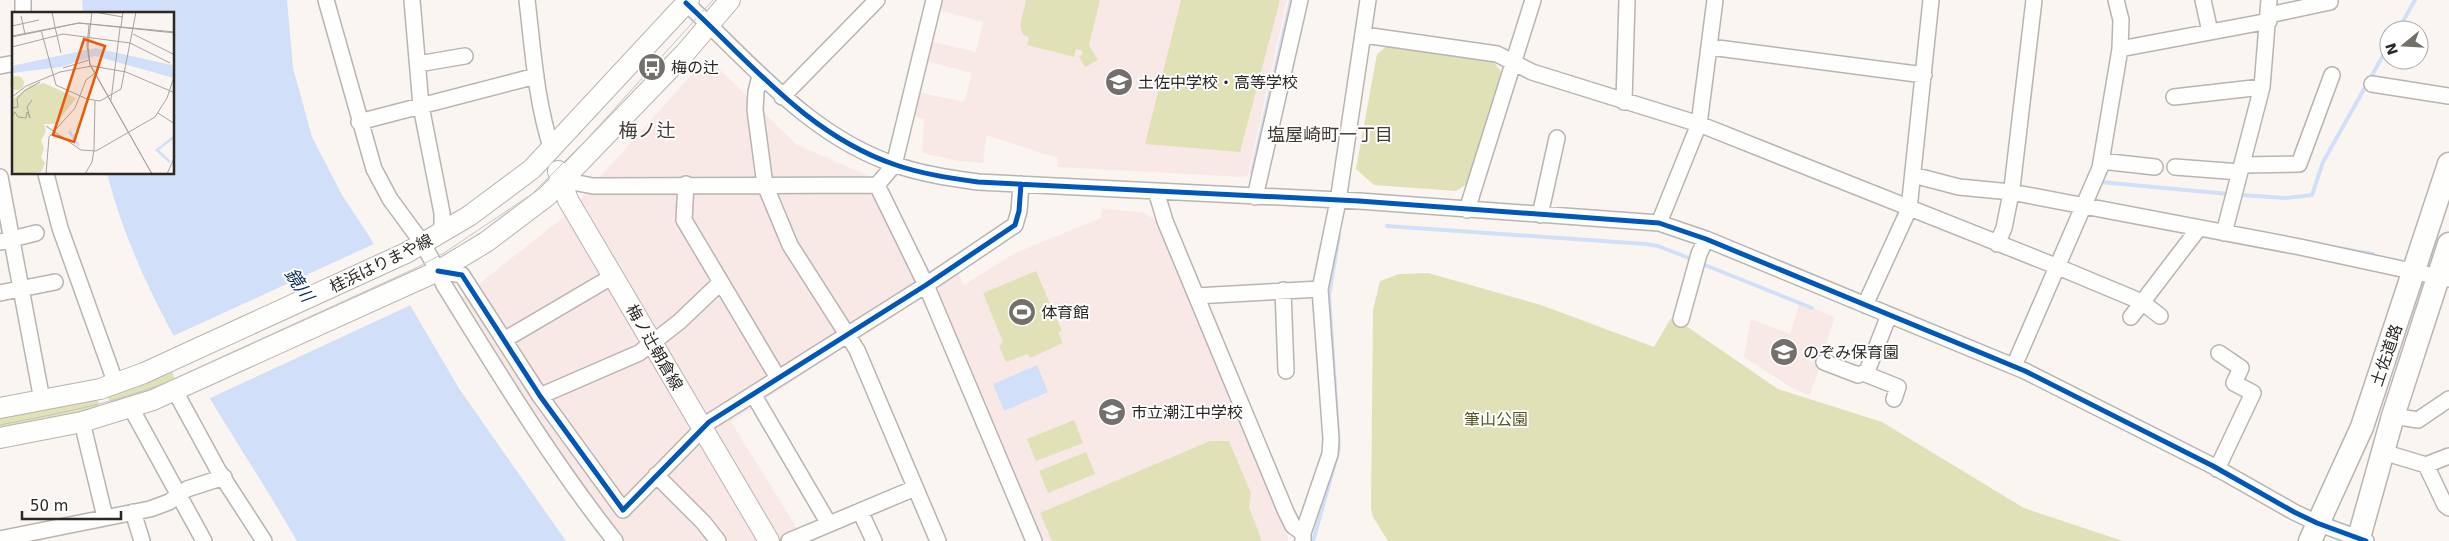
<svg xmlns="http://www.w3.org/2000/svg" width="2449" height="541" font-family="'DejaVu Sans','Noto Sans JP',sans-serif">
  <style>
    .commercial { fill: #f8e9e6 }
    .education { fill: #f8e9e7 }
    .green { fill: #e1e1b8 }
    .water { fill: #d1e0f8 }
    .pier { fill: #faf5f0 }
    .lines { fill: none; stroke-linecap: round; stroke-linejoin: round }
    .stream { stroke: #d1e0f8; stroke-width: 4 }
    .minor-casing { stroke: #b9b4b0; stroke-width: 18 }
    .major-casing { stroke: #b9b4b0; stroke-width: 22 }
    .highway-casing { stroke: #b9b4b0; stroke-width: 25 }
    .minor { stroke: #fefefd; stroke-width: 15 }
    .major { stroke: #fefefd; stroke-width: 20 }
    .highway { stroke: #fefefd; stroke-width: 22 }
    .tram { stroke: #c6c5c3; stroke-width: 1 }
    .cycleway-casing { stroke: #fff; stroke-width: 8 }
    .cycleway { stroke: #0057b8; stroke-width: 5 }
    .labels { text-anchor: middle; stroke-width: 4; stroke-linejoin: round; paint-order: stroke }
    .poi-label { font-size: 16px; fill: #2b2722; stroke: #fff; text-anchor: start }
    .street-label { font-size: 16px; fill: #2b2722; stroke: #fff }
    .park-label { font-size: 16px; fill: #565822; stroke: #fff }
    .neighbourhood-label { font-size: 18px; fill: #443c32; stroke: #fff }
    .water-label { font-size: 18px; font-style: italic; fill: #05295c; stroke: #fff }
    .quarter-label { font-size: 19px; fill: #443c32; stroke: #fff }
    .inset-river { fill: none; stroke: #d1e0f8; stroke-width: 2.5 }
    .inset-road { fill: none; stroke: #a7a39e; stroke-width: 1 }
    .view { fill: #e8590c; fill-opacity: 0.15; stroke: #e8590c; stroke-width: 2.5 }
    .inset-edge { fill: none; stroke: #2b2722; stroke-width: 2.5 }
  </style>
  <rect width="100%" height="100%" fill="#faf5f0"/>
  <path class="commercial" d="M711 61 796 144 868 176 924 295 731 422 805 541H616L447 309 565 216 703 62Z"/>
  <path class="education" d="M940 0H1287L1248 175 1244 177 1058 167 1057 158 986 135 983 163 959 161 922 153 924 119 911 115 917 92 964 102 972 73 925 61 929 41 976 52 983 22 938 10Z
    M1102 209 1143 212 1157 221 1287 530 1288 541H1043L938 293 943 278 956 270 964 285 1013 254 1101 218Z
    M1800 302 1835 317 1822 356 1824 358 1809 395 1794 389 1744 357 1751 319 1790 334Z"/>
  <path class="green" d="M1026 0H1100L1089 45 1098 60 1085 67 1079 57 1083 54 1081 50 1076 49 1074 57 1027 45 1029 37 1023 35 1020 26Z
    M1181 0H1280L1240 152 1145 144Z
    M1388 45 1494 62 1504 76 1470 182 1456 191 1374 185 1356 169 1377 54Z
    M1036 271 1062 331 1058 332 1063 343 1030 358 1028 354 1006 362 999 346 1003 342 983 293Z
    M1428 273 1541 305 1654 347 1671 318 1689 328 1778 389 1882 422 2024 508 2123 541H1388L1373 517 1371 509 1373 310 1380 281 1399 274Z
    M171 369 176 381 111 405 107 393Z
    M96 395 100 408 0 428V415Z
    M1074 420 1083 443 1036 461 1027 439Z
    M1210 441H1229L1251 493 1249 507 1262 541H1052L1040 513Z
    M1086 452 1095 474 1048 493 1039 471Z"/>
  <path class="water" d="M82 0H287L293 68 312 137 342 195 371 239 460 390 566 541H297C227 420 143 311 107 174H174V14H83Z
    M1037 365 1048 392 1004 411 993 384Z"/>
  <path class="pier" d="M376 243 413 304 206 400 171 337Z"/>
  <g class="lines">
    <path class="stream" d="M2398 30 2415 0
      M1252 173 1291 0
      M2101 182 2228 194
      M2241 195 2285 198 2312 195 2323 162 2389 45
      M1387 226 1646 244 1658 246 1694 260
      M2343 249 2373 254
      M1700 263 1812 308
      M1313 541 1339 449 1329 295 1339 236"/>
    <g class="minor-casing">
      <path id="minor" d="M23 0V14
        M326 0 374 169 390 199 423 244 438 271 444 285C498 372 551 460 615 541
        M412 0 421 106 442 213V233
        M527 0C533 50 536 102 552 150
        M2203 0 2210 32
        M686 3C751 63 809 136 896 165 922 174 950 178 978 182L1359 201 1659 223 1706 239 2025 371 2213 466 2294 512 2317 523 2366 541
        M2269 15 2330 2
        M1364 35 1497 54 1532 72 1699 124 2058 267 2142 302 2160 316
        M1710 47 1924 75
        M2120 49 2269 21
        M418 64 465 56
        M0 66 10 64
        M760 76 756 92 755 110 765 185 790 245 857 350 938 541
        M2372 84 2449 96
        M782 97 877 0
        M2174 97 2262 87
        M1624 102 1627 0
        M359 122 536 76
        M2101 161 2155 167
        M2242 165 2299 164 2332 75
        M2175 167 2240 172
        M46 174 60 228 116 384
        M1913 175 1959 187 2011 192 2300 247 2448 279
        M0 177 42 400
        M562 180 593 186 877 185 894 165 934 0
        M686 184 684 220 778 378
        M877 185 926 285 1034 541
        M1156 191 1165 221 1286 512 1293 526 1303 533
        M1255 197 1300 0
        M1467 210 1533 0
        M1540 215 1557 138
        M1659 223 1699 124 1715 0
        M2224 233 2262 87 2269 0
        M0 242 36 233
        M1997 244 2004 228 2012 188 2034 0
        M438 271 462 275 540 396 623 510 709 422 926 285 1015 225 1019 211 1021 184
        M1283 290 1286 371
        M0 293 55 282
        M1196 296 1320 289
        M1865 305 1909 209 1931 0
        M2131 317 2199 228
        M1681 319 1699 254 1706 239
        M504 340 613 276
        M1824 362 1858 375 1863 373 1898 387 1894 399
        M2014 366 2100 168 2120 49 2121 20 2116 0
        M1866 374 1889 315
        M175 391 218 470 264 541
        M753 394 829 524
        M540 396 639 353 679 322 721 282
        M131 408 204 541
        M2393 416 2418 420 2449 399
        M82 422 105 517
        M2383 452 2426 465 2445 505 2449 508
        M2426 465 2449 456
        M2217 469 2253 393 2234 383 2241 368 2219 353
        M656 475 703 522 718 541
        M860 511 874 541
        M133 512 142 541
        M0 539 150 509 169 502 187 489 224 477
        M789 541 915 488
        M1303 541V533L1330 454 1331 439 1320 289 1338 201 1368 0"/>
    </g>
    <g class="major-casing">
      <path id="major" d="M558 171 568 200 769 541
        M0 408 100 389 144 373 406 253 469 216 532 169 689 0
        M0 438 82 422 153 400 438 271 486 242 547 196 685 53 730 0"/>
    </g>
    <g class="highway-casing">
      <path id="highway" d="M2310 541 2362 427 2449 164
        M2358 541 2393 416 2449 244"/>
    </g>
    <use href="#minor" class="minor"/>
    <use href="#major" class="major"/>
    <use href="#highway" class="highway"/>
    <path class="tram" d="M0 425C56 414 111 404 165 383L414 269 444 253 532 194 588 138 713 0"/>
    <g class="cycleway-casing">
      <path id="cycleway" d="M686 3C751 63 809 136 896 165 922 174 950 178 978 182L1359 201 1659 223 1706 239 2025 371 2213 466 2294 512 2317 523 2366 541
        M438 271 462 275 540 396 623 510 709 422 926 285 1015 225 1019 211 1021 184"/>
    </g>
    <use href="#cycleway" class="cycleway"/>
  </g>
  <defs>
    <g id="bus-disc" transform="scale(1.4375)"><circle r="9.5" fill="#736f6a" stroke="#fff"/><path d="M-5-6H5V4H4V6H2V4H-2V6H-4V4H-5ZM-3.5-4V0h7V-4ZM-3.5 1.2v1.5H-2V1.2ZM2 1.2v1.5H3.5V1.2Z" fill="#fff"/></g>
    <g id="school-disc" transform="scale(1.4375)"><circle r="9.5" fill="#736f6a" stroke="#fff"/><path d="M0-5L7-2L0 1L-7-2ZM-4 1L0 2.5L4 1V4Q0 6-4 4Z" fill="#fff"/></g>
    <g id="stadium-disc" transform="scale(1.4375)"><circle r="9.5" fill="#736f6a" stroke="#fff"/><path d="M0-5a6.5 5 0 1 0 0 10a6.5 5 0 1 0 0-10ZM-3.5-1.8h7v3.6h-7Z" fill="#fff"/></g>
  </defs>
  <g fill-rule="evenodd">
    <use href="#bus-disc" x="652" y="67"/>
    <use href="#school-disc" x="1119" y="82"/>
    <use href="#stadium-disc" x="1022" y="312"/>
    <use href="#school-disc" x="1784" y="352"/>
    <use href="#school-disc" x="1112" y="412"/>
  </g>
  <g class="labels">
    <g class="poi-label">
      <text x="671" y="73">梅の辻</text>
      <text x="1138" y="88">土佐中学校・高等学校</text>
      <text x="1041" y="318">体育館</text>
      <text x="1803" y="358">のぞみ保育園</text>
      <text x="1131" y="418">市立潮江中学校</text>
    </g>
    <g class="street-label">
      <text transform="translate(381 263) rotate(-26)" y="6">桂浜はりまや線</text>
      <text transform="translate(655 347) rotate(60)" y="6">梅ノ辻朝倉線</text>
      <text transform="translate(2386 355) rotate(-71)" y="6">土佐道路</text>
    </g>
    <g class="park-label">
      <text x="1496" y="425">筆山公園</text>
    </g>
    <g class="neighbourhood-label">
      <text x="1330" y="141">塩屋崎町一丁目</text>
    </g>
    <g class="water-label">
      <text transform="translate(299 285) rotate(56)" y="6">鏡川</text>
    </g>
    <g class="quarter-label">
      <text x="647" y="137">梅ノ辻</text>
    </g>
  </g>
  <g transform="translate(12 12)">
    <rect width="162" height="162" fill="#faf5f0"/>
    <path d="M-2 71a7 7 0 1 1 14 0a7 7 0 1 1-14 0ZM32 71 64 86 44 112H32L34 119 29 129 32 136 29 146 33 151 29 160 0 162 1 87 18 74Z" fill="#e1e1b8"/>
    <path d="M83 36 160 53 162 66 83 44 49 55 0 61V54Z" fill="#d1e0f8"/>
    <path class="inset-river" d="M57 119 67 134M158 150 145 138 163 124"/>
    <path class="inset-road" d="M40 0 43 15M80 0 76 34 78 52 140 162M82 0 111 5M9 4 13 22M77 13 75 34 78 53 140 162M0 14 27 8M43 15 49 41M109 15 111 0M29 18 44 73 75 87 88 89 109 77 124 0M121 22 163 43M0 24 67 11 163 20M0 25 67 11 163 21M0 35 51 22 118 31 158 51M80 54 114 60 163 81M51 56 77 48M0 85 14 74 48 60 80 54M99 88 108 16M0 96 6 95 5 87 12 79 28 70M146 101 163 112M0 104 3 100 6 105 14 106 15 100 18 106 15 95 20 88M34 114 69 138 84 139 143 105 155 86 163 62M82 138 83 89M34 162 37 125 63 96 74 68 83 61M73 162 80 150 82 138M155 162 163 144"/>
    <path class="view" d="M72 27 93 34 62 130 41 123Z"/>
    <rect width="162" height="162" class="inset-edge"/>
  </g>
  <g transform="translate(2404 45) rotate(252)"><circle r="24" fill="#ffffff" stroke="#aaa9a7"/>
  <path d="M0-4L9 19L0 12L-9 19Z" fill="#736f6a"/>
  <text y="-8" font-size="14" font-weight="bold" text-anchor="middle" fill="#2b2722">N</text>
  </g>
  <path d="M22 511v8h99v-8" fill="none" stroke="#2b2722" stroke-width="2.5"/>
  <text x="30" y="511" font-size="15" fill="#2b2722" stroke="#ffffff" stroke-width="4" paint-order="stroke">50 m</text>
</svg>
